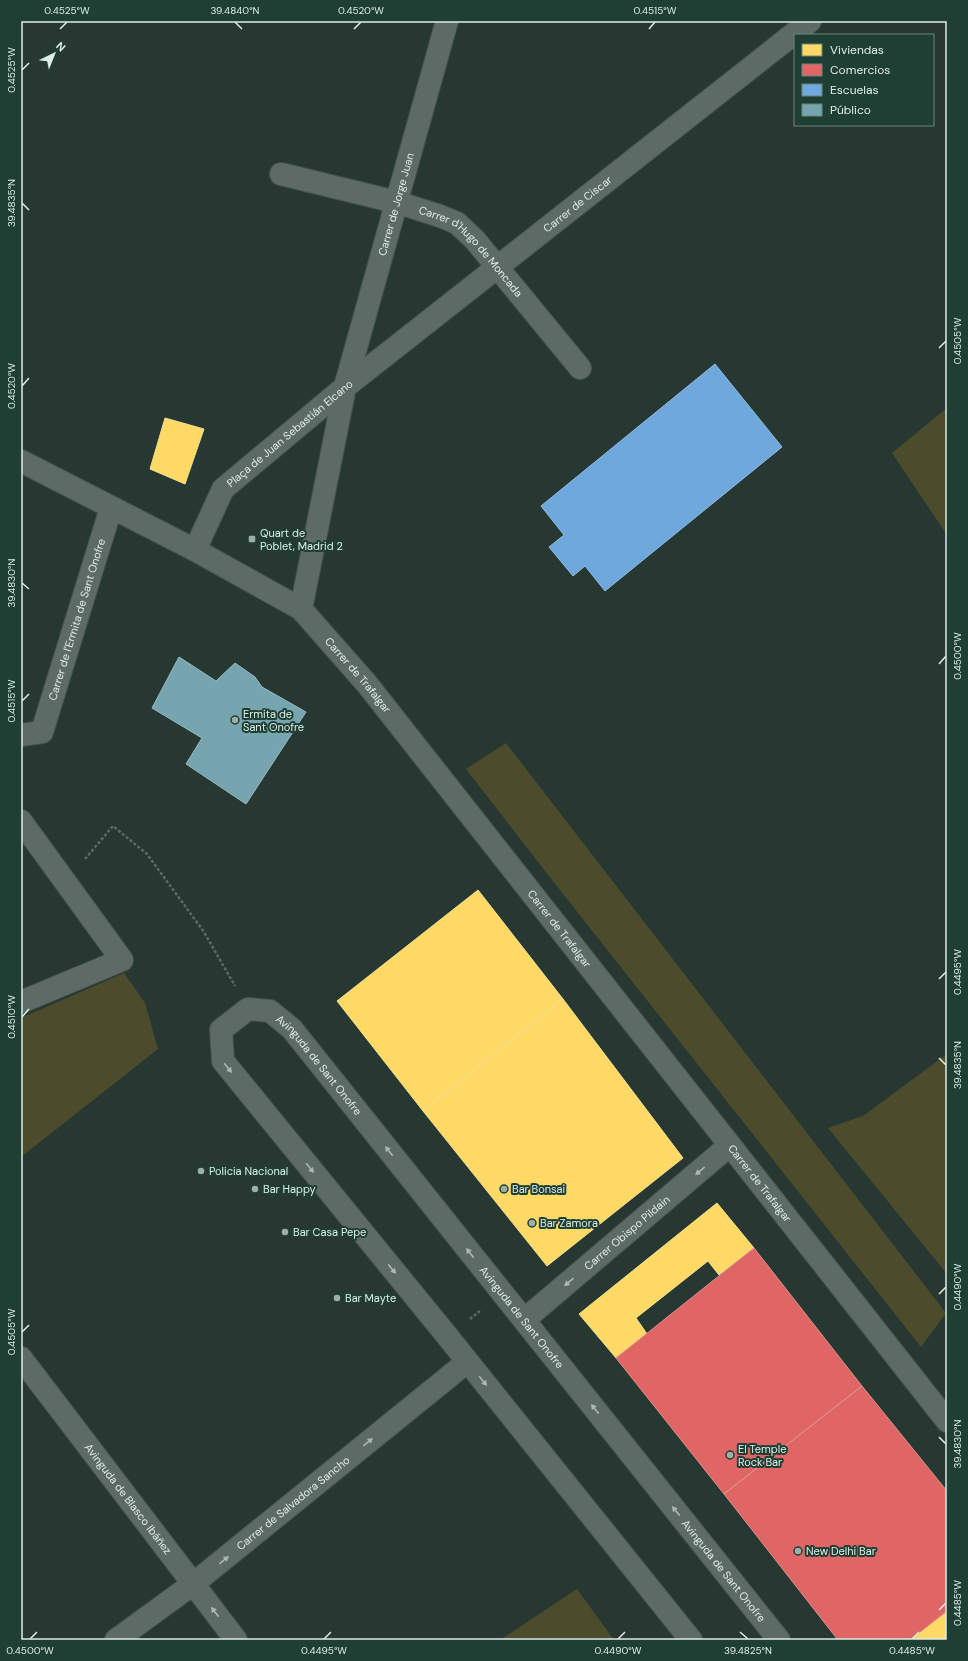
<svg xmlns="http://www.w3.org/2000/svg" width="968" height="1661" font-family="'DM Sans',sans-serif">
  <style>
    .green { fill: #4c4c2d }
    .homes { fill: #ffd966; stroke: #f4df8c }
    .shops { fill: #e06666; stroke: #df8e8c }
    .schools { fill: #6fa8dc; stroke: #90bddf }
    .public { fill: #76a5af; stroke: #95bbc0 }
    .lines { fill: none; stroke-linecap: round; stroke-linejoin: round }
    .minor-casing { stroke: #45534f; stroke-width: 24 }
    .path { stroke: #5d6965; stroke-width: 2.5; stroke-dasharray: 3 2; stroke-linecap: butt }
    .minor { stroke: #5d6a65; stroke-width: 22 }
    .oneway { fill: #a9b9b2 }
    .ticks { fill: none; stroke: #dcede6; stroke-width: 1.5 }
    .poi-dot { fill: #9daea7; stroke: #203f34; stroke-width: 1.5 }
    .labels { text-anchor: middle; stroke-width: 4; stroke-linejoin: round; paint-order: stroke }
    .street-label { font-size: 11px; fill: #dcede6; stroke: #203f34 }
    .poi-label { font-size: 11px; fill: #dcede6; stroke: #203f34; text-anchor: start }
    .neatline { fill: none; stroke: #dcede6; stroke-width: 1.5 }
    .ticks-label { font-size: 10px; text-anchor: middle; fill: #dcede6 }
  </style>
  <rect width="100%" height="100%" fill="#273832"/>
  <path class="green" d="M947 408V535L892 453Z
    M506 743 946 1313 921 1347 556 885 466 769Z
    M124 973 145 1003 158 1049 21 1157V1018Z
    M947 1054V1274L828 1128 863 1116Z
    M577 1589 614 1640H500Z"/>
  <path class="homes" d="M165 418 204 429 185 484 150 469Z
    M478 890 563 999 423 1111 337 1001Z
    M563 999 683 1158 547 1266 423 1111Z
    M717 1203 754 1248 719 1275 708 1261 636 1318 647 1334 616 1358 579 1314Z
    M947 1611V1640H910Z"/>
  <path class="shops" d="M754 1248 862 1386 724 1494 616 1358Z
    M862 1386 947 1491V1611L910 1640H838L724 1494Z"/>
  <path class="schools" d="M715 364 782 447 605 591 585 566 573 576 549 547 564 535 541 506Z"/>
  <path class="public" d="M179 657 216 681 235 663 255 677 262 687 306 712 246 804 186 764 202 738 152 708Z"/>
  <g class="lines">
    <g class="minor-casing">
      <g id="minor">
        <path id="s1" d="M281 174 396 202 440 216 457 223 475 240 580 368"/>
        <path id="s2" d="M21 461 195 550 301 609 367 684 947 1421"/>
        <path id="s3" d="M195 550 223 489 345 387 810 21"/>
        <path id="s4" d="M301 609 345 387 447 21"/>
        <path id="s5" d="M21 735 42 732 111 508"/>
        <path d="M21 821 122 960 21 1002"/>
        <path id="s6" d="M524 1320 730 1145"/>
        <path id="s7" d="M21 1358 236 1640"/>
        <path id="s8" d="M116 1640 193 1584 467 1362"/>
        <path id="s9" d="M691 1640 448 1337 223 1061 221 1030 248 1009 270 1011 292 1029 779 1640"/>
      </g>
    </g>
    <path class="path" d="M85 859 113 826 147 854 204 932 235 986
      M470 1319 480 1311"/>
    <use href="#minor" class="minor"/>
  </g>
  <defs><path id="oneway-solid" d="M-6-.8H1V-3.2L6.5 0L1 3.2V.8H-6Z"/></defs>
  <g class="oneway">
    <use href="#oneway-solid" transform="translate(228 1068) rotate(51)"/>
    <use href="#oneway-solid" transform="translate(389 1151) rotate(-128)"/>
    <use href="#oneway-solid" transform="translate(310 1168) rotate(51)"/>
    <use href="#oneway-solid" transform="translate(700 1171) rotate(140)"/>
    <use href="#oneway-solid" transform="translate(470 1253) rotate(-128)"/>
    <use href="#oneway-solid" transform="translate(392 1269) rotate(51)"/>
    <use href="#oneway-solid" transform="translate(569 1282) rotate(140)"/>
    <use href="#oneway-solid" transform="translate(483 1381) rotate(51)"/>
    <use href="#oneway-solid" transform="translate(595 1409) rotate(-129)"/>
    <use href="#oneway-solid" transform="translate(368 1442) rotate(-39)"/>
    <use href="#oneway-solid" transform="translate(676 1511) rotate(-129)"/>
    <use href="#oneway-solid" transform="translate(224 1560) rotate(-39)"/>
    <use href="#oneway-solid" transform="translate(215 1612) rotate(-127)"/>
  </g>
  <path class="ticks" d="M235 22 242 29M60 29 67 22M354 29 361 22M649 29 655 22M22 70 29 63M22 203 29 210M939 348 946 341M22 386 29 378M22 583 29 589M939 664 946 656M22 701 29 694M939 979 946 972M22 1017 29 1009M939 1058 946 1065M939 1294 946 1287M22 1332 29 1325M939 1437 946 1444M939 1610 946 1603M740 1632 748 1639M30 1639 37 1632M324 1639 331 1632M618 1639 625 1632M912 1639 919 1632"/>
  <g class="poi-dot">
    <rect x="248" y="535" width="8" height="8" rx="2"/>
    <circle cx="235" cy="720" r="4"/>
    <circle cx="201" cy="1171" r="4"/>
    <circle cx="255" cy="1189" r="4"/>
    <circle cx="504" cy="1189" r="4"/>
    <circle cx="532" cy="1223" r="4"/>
    <circle cx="285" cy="1232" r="4"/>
    <circle cx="337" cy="1298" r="4"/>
    <circle cx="730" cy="1455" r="4"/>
    <circle cx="798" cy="1551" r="4"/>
  </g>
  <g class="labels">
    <g class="street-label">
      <text dy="4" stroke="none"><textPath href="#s4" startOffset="416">Carrer de Jorge Juan</textPath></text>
      <text dy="4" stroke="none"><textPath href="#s3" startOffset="522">Carrer de Ciscar</textPath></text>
      <text dy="4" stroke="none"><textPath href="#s1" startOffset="211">Carrer d'Hugo de Moncada</textPath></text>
      <text dy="4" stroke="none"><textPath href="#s3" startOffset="154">Plaça de Juan Sebastián Elcano</textPath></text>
      <text dy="4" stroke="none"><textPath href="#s5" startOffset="139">Carrer de l'Ermita de Sant Onofre</textPath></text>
      <text dy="4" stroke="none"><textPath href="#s2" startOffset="404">Carrer de Trafalgar</textPath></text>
      <text dy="4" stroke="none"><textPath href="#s2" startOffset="728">Carrer de Trafalgar</textPath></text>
      <text dy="4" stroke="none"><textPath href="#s9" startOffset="905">Avinguda de Sant Onofre</textPath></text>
      <text dy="4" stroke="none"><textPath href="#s2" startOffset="1052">Carrer de Trafalgar</textPath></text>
      <text dy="4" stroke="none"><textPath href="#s6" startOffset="135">Carrer Obispo Pildain</textPath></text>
      <text dy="4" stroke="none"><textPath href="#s9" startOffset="1229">Avinguda de Sant Onofre</textPath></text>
      <text dy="4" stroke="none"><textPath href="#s7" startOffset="177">Avinguda de Blasco Ibáñez</textPath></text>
      <text dy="4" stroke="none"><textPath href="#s8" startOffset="224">Carrer de Salvadora Sancho</textPath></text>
      <text dy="4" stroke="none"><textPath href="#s9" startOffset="1553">Avinguda de Sant Onofre</textPath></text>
    </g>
    <g class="poi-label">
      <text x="260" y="537">Quart de<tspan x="260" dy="13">Poblet, Madrid 2</tspan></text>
      <text x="243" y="718">Ermita de<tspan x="243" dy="13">Sant Onofre</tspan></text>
      <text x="209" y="1175">Policia Nacional</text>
      <text x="263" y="1193">Bar Happy</text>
      <text x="512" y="1193">Bar Bonsai</text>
      <text x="540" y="1227">Bar Zamora</text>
      <text x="293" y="1236">Bar Casa Pepe</text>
      <text x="345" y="1302">Bar Mayte</text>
      <text x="738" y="1453">El Temple<tspan x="738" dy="13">Rock Bar</tspan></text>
      <text x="806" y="1555">New Delhi Bar</text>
    </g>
  </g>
  <rect width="968" height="1661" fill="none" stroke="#203f34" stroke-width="44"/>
  <rect x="794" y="34" width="140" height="92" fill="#203f34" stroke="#6b857b"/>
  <rect x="802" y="44" width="20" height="12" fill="#ffd966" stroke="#6b857b"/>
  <text x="830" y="54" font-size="12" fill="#dcede6">Viviendas</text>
  <rect x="802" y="64" width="20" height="12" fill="#e06666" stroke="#6b857b"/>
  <text x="830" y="74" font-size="12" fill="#dcede6">Comercios</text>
  <rect x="802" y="84" width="20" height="12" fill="#6fa8dc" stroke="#6b857b"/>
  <text x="830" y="94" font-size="12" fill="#dcede6">Escuelas</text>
  <rect x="802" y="104" width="20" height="12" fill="#76a5af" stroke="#6b857b"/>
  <text x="830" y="114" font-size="12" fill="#dcede6">Público</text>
  <g transform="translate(54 54) rotate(43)" stroke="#203f34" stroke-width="3" paint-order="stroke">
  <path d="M0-3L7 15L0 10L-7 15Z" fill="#dcede6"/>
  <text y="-6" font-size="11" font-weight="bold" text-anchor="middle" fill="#dcede6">N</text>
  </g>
  <rect x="22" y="22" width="924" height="1617" class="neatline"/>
  <g class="ticks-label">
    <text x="67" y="14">0.4525°W</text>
    <text x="235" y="14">39.4840°N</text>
    <text x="361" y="14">0.4520°W</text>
    <text x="655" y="14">0.4515°W</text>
    <text transform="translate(11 70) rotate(-90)" y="4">0.4525°W</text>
    <text transform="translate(11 203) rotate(-90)" y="4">39.4835°N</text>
    <text transform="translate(957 341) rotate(-90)" y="4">0.4505°W</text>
    <text transform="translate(11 386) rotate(-90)" y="4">0.4520°W</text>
    <text transform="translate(11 583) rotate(-90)" y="4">39.4830°N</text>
    <text transform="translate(957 656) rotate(-90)" y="4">0.4500°W</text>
    <text transform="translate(11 701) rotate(-90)" y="4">0.4515°W</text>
    <text transform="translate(957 972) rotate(-90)" y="4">0.4495°W</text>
    <text transform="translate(11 1017) rotate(-90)" y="4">0.4510°W</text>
    <text transform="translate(957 1065) rotate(-90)" y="4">39.4835°N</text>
    <text transform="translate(957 1287) rotate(-90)" y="4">0.4490°W</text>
    <text transform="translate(11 1332) rotate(-90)" y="4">0.4505°W</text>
    <text transform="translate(957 1444) rotate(-90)" y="4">39.4830°N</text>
    <text transform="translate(957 1603) rotate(-90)" y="4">0.4485°W</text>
    <text x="30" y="1654">0.4500°W</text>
    <text x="324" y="1654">0.4495°W</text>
    <text x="618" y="1654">0.4490°W</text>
    <text x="748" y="1654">39.4825°N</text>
    <text x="912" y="1654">0.4485°W</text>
  </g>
</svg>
